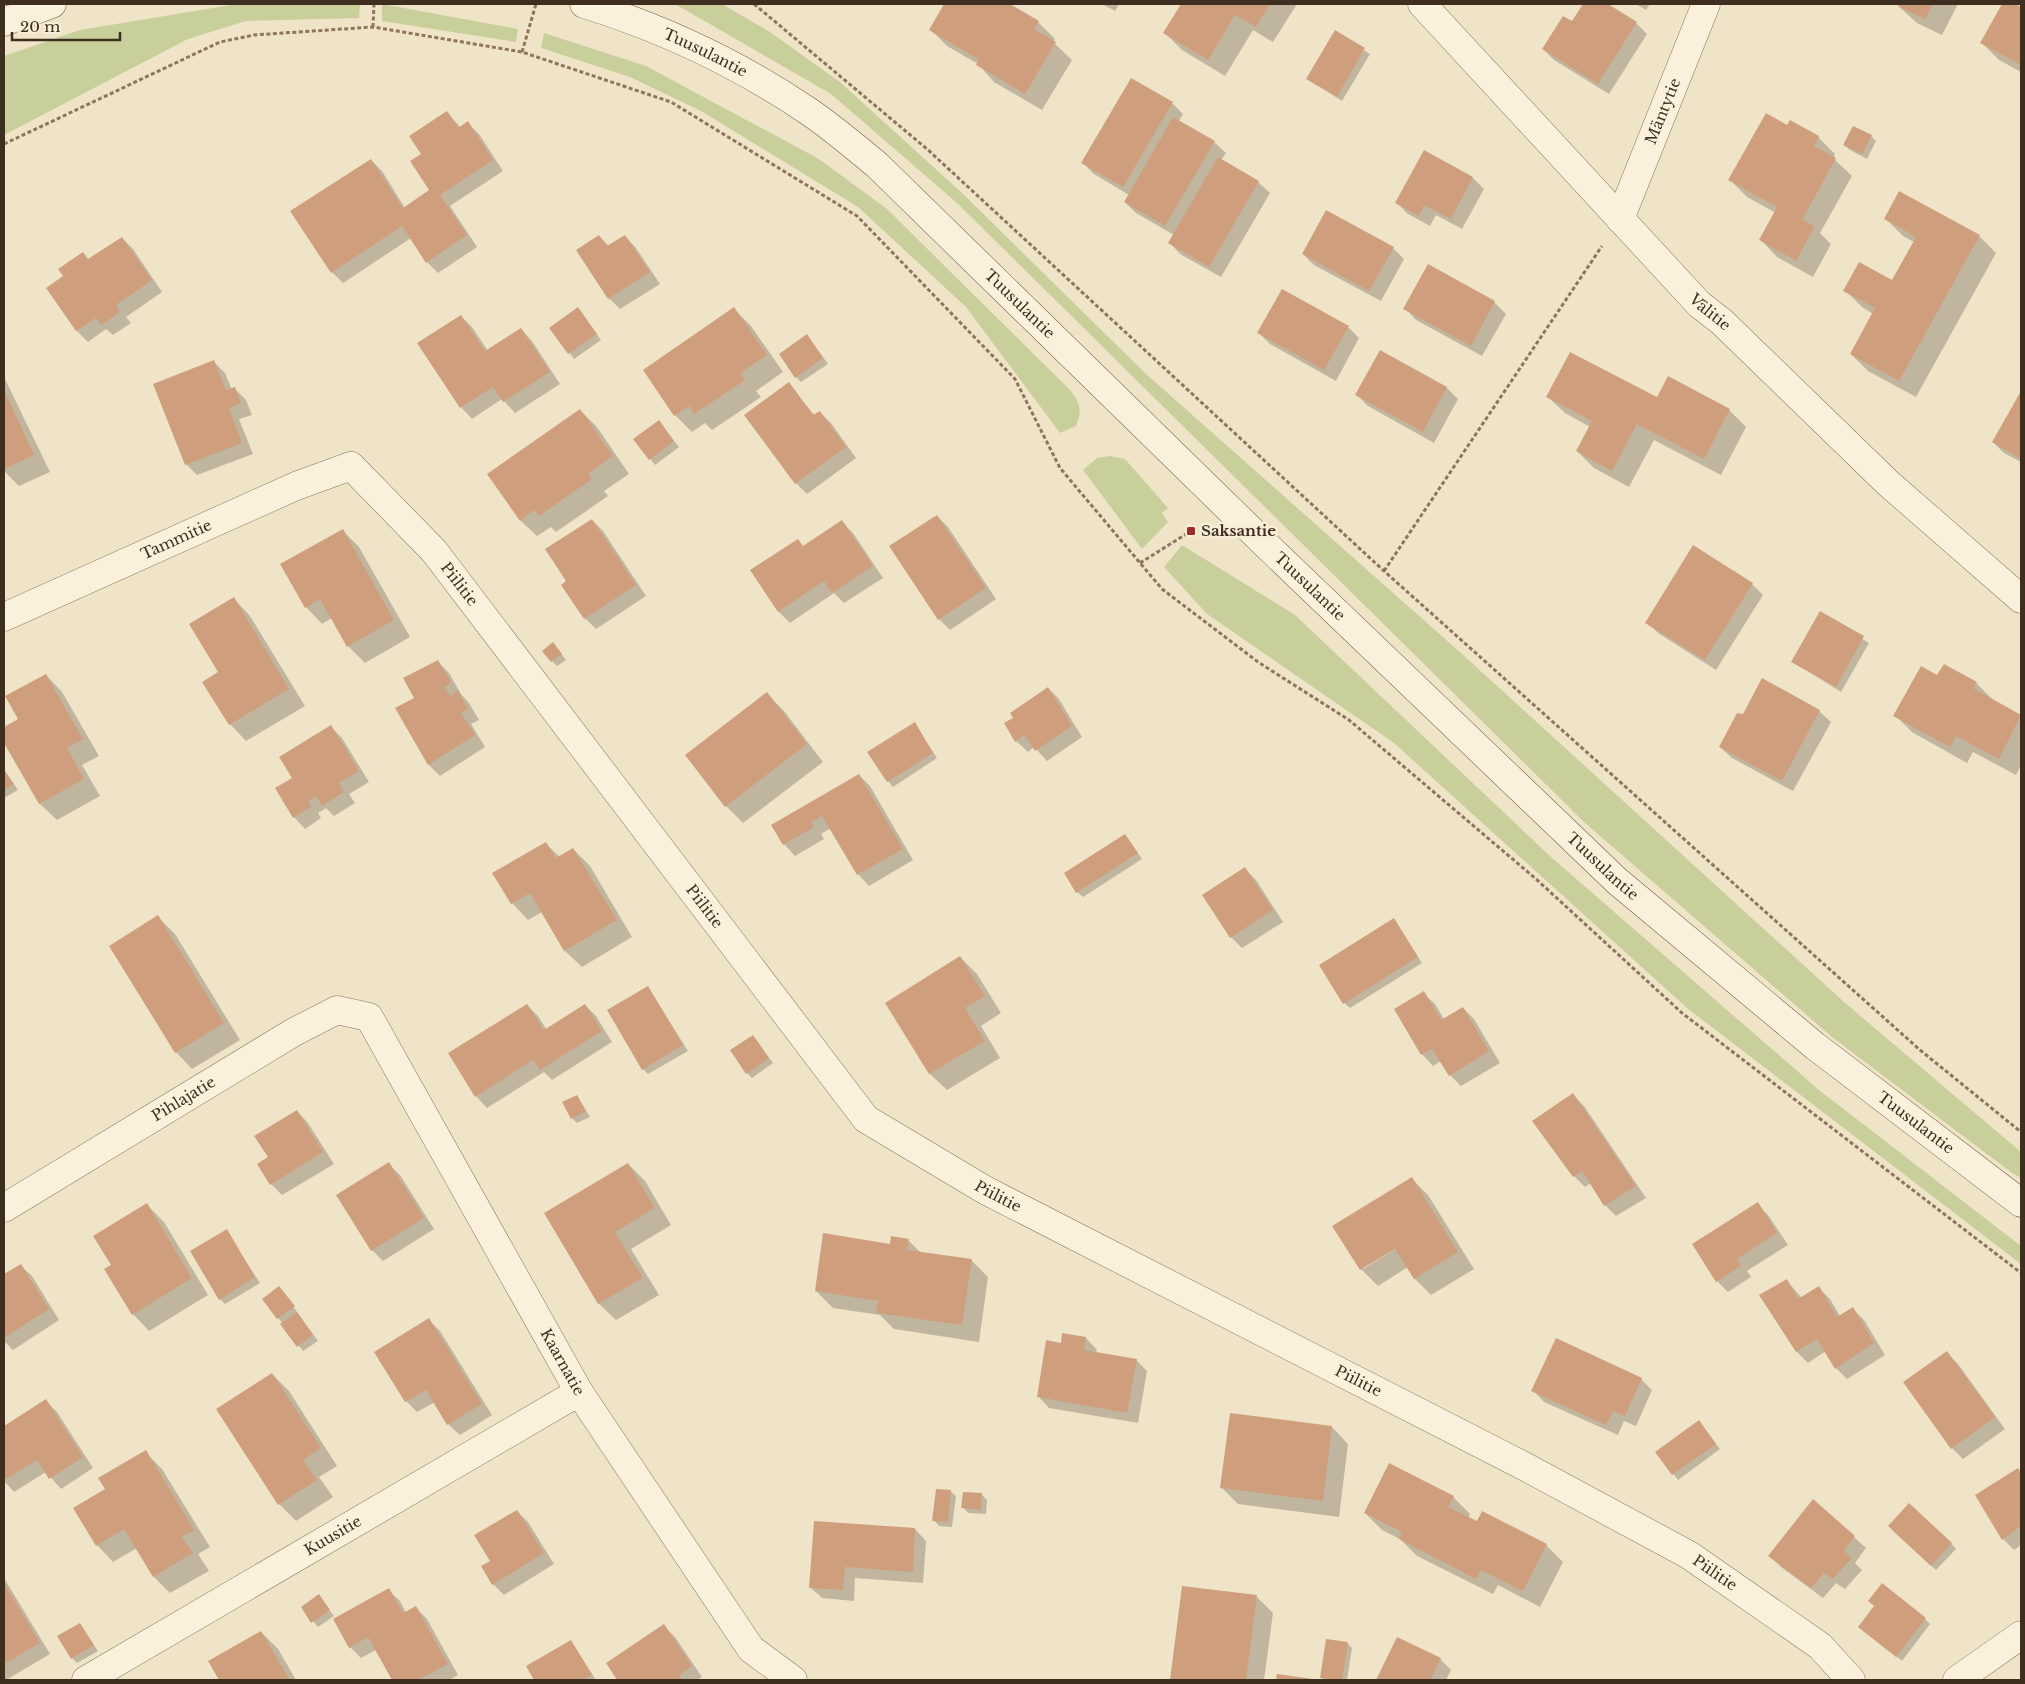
<svg xmlns="http://www.w3.org/2000/svg" width="2025" height="1684" font-family="'Libre Baskerville',serif">
  <style>
    .green { fill: #c9cf9b }
    .shadow { fill: #0003; fill-rule: evenodd }
    .building { fill: #cf9f7d }
    .lines { fill: none; stroke-linecap: round; stroke-linejoin: round }
    .minor-casing { stroke: #8d765c; stroke-width: 29 }
    .secondary-casing { stroke: #6f573f; stroke-width: 29 }
    .path { stroke: #8d765c; stroke-width: 3; stroke-dasharray: 4 2.5; stroke-linecap: butt }
    .minor { stroke: #faf1dc; stroke-width: 28 }
    .secondary { stroke: #faf1dc; stroke-width: 28 }
    .poi-dot { fill: #9e2a2b; stroke: #f7eed8; stroke-width: 2 }
    .labels { text-anchor: middle; stroke-width: 5; stroke-linejoin: round; paint-order: stroke }
    .street-label { font-size: 15px; fill: #3d2e20; stroke: #f7eed8 }
    .poi-label { font-size: 15px; font-weight: bold; fill: #3d2e20; stroke: #f7eed8; text-anchor: start }
  </style>
  <rect width="100%" height="100%" fill="#f0e4c8"/>
  <path class="green" d="M237 4H360L359 18 246 21 188 39 4 135V56L80 30Z
    M382 4 518 29 516 42 382 21Z
    M675 4H722L770 32 840 82 962 193 1145 373 1462 654 1844 1002 2021 1152V1178L2012 1173 1832 1037 1584 822 957 203 831 94Z
    M544 33 646 66 819 159 887 209 1070 390C1081 404 1082 410 1076 426L1060 433 966 307 858 207 701 111 630 77 541 48Z
    M1110 456 1125 459 1168 508 1162 513 1168 522 1142 549 1083 470 1097 458Z
    M1182 545 1295 615 1551 857 1819 1090 2021 1246V1264L1687 1008 1394 743 1207 614 1164 567Z"/>
  <path class="shadow" d="M946 4H1007L1038 22 1055 39 1053 42 1072 60 1042 110 994 82 978 64 947 46 930 29Z
    M1102 4H1119L1115 11Z
    M1182 4H1297L1273 42 1253 30 1225 76 1182 50 1165 33Z
    M1584 4H1606L1636 23 1647 34 1609 94 1554 60 1543 49 1572 23Z
    M1636 4H1650L1646 10Z
    M1896 4H1958L1942 35 1917 23Z
    M2003 4H2013L2021 8V72L1999 60 1982 43Z
    M1335 32 1370 54 1342 101 1308 79Z
    M1172 103 1183 114 1179 121 1214 142 1226 153 1221 160 1258 182 1270 193 1221 277 1180 254 1169 242 1174 235 1136 213 1125 202 1129 195 1094 174 1083 163Z
    M447 112 461 128 467 123 479 134 503 171 450 206 477 247 438 273 427 262 411 238 343 283 332 272 371 160 382 171 405 208 431 191 422 154Z
    M1790 122 1818 137 1835 154 1833 158 1852 176 1820 233 1831 244 1813 277 1777 257 1761 240 1776 213 1747 197 1730 180 1788 127Z
    M1871 136 1876 141 1867 159 1850 150 1844 145Z
    M1424 152 1473 178 1484 189 1462 229 1436 215 1430 226 1408 214 1397 203Z
    M1886 219 1979 236 1996 253 1916 397 1868 371 1851 354 1873 314 1862 307 1845 290 1893 282 1914 242 1903 236Z
    M599 236 609 246 625 236 636 248 660 284 620 309 609 298 578 250Z
    M122 238 133 249 162 292 126 317 131 323 113 335 106 329 88 342 77 331 48 288Z
    M1393 248 1404 259 1381 301 1314 265 1303 254Z
    M1428 266 1494 302 1506 314 1482 356 1416 320 1405 308Z
    M578 309 601 340 574 359 551 328Z
    M734 309 751 326 783 372 756 391 761 397 712 430 705 423 692 432 675 415 644 370Z
    M461 316 472 327 488 351 521 329 532 341 560 384 515 413 502 399 472 419 461 407 419 343Z
    M1348 327 1359 338 1336 381 1270 344 1259 333Z
    M807 335 828 364 801 382 796 377Z
    M1380 352 1447 388 1458 399 1434 443 1368 406 1357 395Z
    M214 362 225 373 232 390 235 389 246 400 252 415 239 419 253 454 197 475 186 464Z
    M4 377 50 472 19 486 4 471Z
    M789 384 815 416 819 412 831 423 856 458 807 494 796 483Z
    M2021 393V462L2004 453 1993 442Z
    M1548 397 1657 399 1729 410 1746 427 1721 475 1654 440 1629 487 1594 468 1577 451 1590 427 1565 413Z
    M580 410 597 427 629 474 604 491 608 496 556 532 551 527 537 536 520 520Z
    M659 422 679 447 655 465 635 439Z
    M937 516 948 527 996 599 950 630 939 619Z
    M592 520 603 531 646 596 596 629 585 618 568 581Z
    M842 522 853 533 883 578 844 603 834 593 790 623 779 612 752 571 798 541 804 547Z
    M342 530 359 547 410 637 365 663 348 646 332 618 322 624 306 607Z
    M1752 584 1763 595 1716 670 1658 633 1647 622Z
    M234 599 250 616 305 706 246 741 230 724 220 673Z
    M1821 613 1869 643 1841 692 1793 662Z
    M558 649 566 660 557 666 552 661Z
    M438 662 449 673 461 694 469 703 479 720 471 724 485 747 440 776 429 765 397 709 415 699Z
    M46 675 62 692 99 756 82 765 100 796 57 820 40 804 4 740V729L20 720Z
    M1938 676 1976 683 1993 700 2021 716V765L2016 775 1973 752 1967 763 1912 732 1895 715Z
    M1763 680 1819 711 1831 722 1793 791 1732 758 1720 747 1743 716Z
    M1048 688 1059 699 1082 737 1047 761 1034 747 1028 752 1016 741 1005 723 1015 718Z
    M767 694 784 711 823 762 743 823 726 806Z
    M914 723 937 758 893 787 888 781Z
    M331 727 342 738 369 782 349 794 355 803 334 816 326 808 318 813 321 818 305 829 294 817 293 778Z
    M5 771 18 790 4 798V772Z
    M859 775 870 786 913 860 869 886 858 874 831 828 821 834 824 839 795 856 784 844Z
    M1125 835 1142 859 1083 897 1077 892Z
    M545 843 560 857 573 849 590 866 632 937 582 967 565 951 542 912 528 920 512 903Z
    M1245 869 1256 880 1283 922 1242 948 1231 937Z
    M158 917 175 934 240 1040 192 1069 176 1052Z
    M1394 920 1422 963 1350 1008 1344 1003Z
    M960 957 977 974 1001 1013 981 1026 1000 1058 947 1090 930 1074 887 1003Z
    M648 987 688 1051 648 1074 643 1069Z
    M1423 993 1435 1004 1444 1019 1463 1008 1474 1019 1500 1063 1461 1086 1450 1075 1441 1061 1433 1066 1422 1054 1395 1009Z
    M527 1005 538 1016 547 1030 585 1005 596 1016 612 1042 552 1080 544 1072 487 1108 476 1096 449 1054Z
    M753 1036 773 1063 752 1078 747 1073Z
    M1573 1095 1584 1106 1646 1198 1616 1216 1605 1205 1591 1183 1585 1187 1574 1176Z
    M577 1096 590 1117 577 1123 572 1118Z
    M297 1111 308 1123 334 1164 282 1195 271 1184 269 1158Z
    M388 1164 400 1175 434 1229 383 1261 372 1250Z
    M628 1164 645 1181 671 1225 631 1249 659 1295 616 1320 599 1304 546 1214Z
    M1412 1179 1428 1195 1474 1269 1431 1295 1414 1278 1408 1267 1378 1286 1361 1269ZM1399 1244 1400 1246 1363 1269V1266Z
    M1757 1204 1768 1215 1788 1245 1747 1271 1751 1277 1728 1292 1717 1281 1694 1245Z
    M147 1205 164 1222 208 1295 149 1331 133 1314 112 1265Z
    M226 1231 260 1283 225 1304 220 1299Z
    M908 1240 921 1253 971 1260 988 1277 979 1342 894 1329 880 1315 833 1308 816 1291 891 1245Z
    M20 1265 32 1276 59 1320 13 1350 4 1341V1276Z
    M1787 1281 1802 1298 1819 1288 1830 1299 1840 1316 1853 1309 1864 1320 1885 1355 1847 1379 1836 1368 1826 1351 1808 1363 1797 1352 1761 1295Z
    M279 1287 318 1341 303 1351 264 1299Z
    M429 1320 440 1331 492 1415 460 1435 448 1424 435 1402 417 1412 406 1401Z
    M1086 1338 1097 1350 1096 1353 1136 1360 1147 1371 1138 1423 1049 1408 1038 1396 1062 1345Z
    M1946 1353 1958 1364 2005 1429 1963 1459 1952 1448Z
    M272 1374 289 1391 337 1466 319 1477 333 1497 296 1521 279 1504Z
    M1641 1379 1652 1390 1636 1426 1624 1421 1618 1435 1544 1402 1533 1390Z
    M46 1401 57 1412 93 1468 61 1489 46 1472 14 1492 4 1481V1428Z
    M1699 1422 1720 1449 1678 1480 1657 1452Z
    M1332 1427 1348 1444 1339 1517 1238 1504 1222 1488Z
    M145 1452 162 1469 210 1547 198 1554 209 1571 170 1593 154 1577 137 1548 113 1562 97 1545 106 1489Z
    M2018 1469 2021 1473V1545L2014 1550 2003 1539Z
    M950 1491 956 1496 952 1527 939 1526 934 1520Z
    M982 1495 987 1500 986 1514 968 1513 963 1507Z
    M1453 1497 1470 1514 1468 1518 1478 1523 1483 1512 1546 1545 1563 1562 1540 1607 1498 1585 1493 1594 1417 1556 1400 1539 1382 1530 1365 1513Z
    M1813 1501 1866 1548 1855 1563 1862 1570 1845 1589 1836 1583 1823 1598 1781 1567 1770 1556Z
    M517 1511 528 1522 554 1564 504 1595 493 1584 491 1561Z
    M815 1522 915 1529 926 1541 923 1583 855 1578 854 1601 822 1598 810 1587Z
    M1894 1532 1951 1543 1956 1549 1936 1570Z
    M4 1578 50 1654 6 1680H4Z
    M1183 1587 1257 1597 1273 1613 1264 1680H1171Z
    M388 1590 400 1601 406 1613 416 1608 427 1619 458 1675 449 1680H393L376 1650 361 1658 350 1647Z
    M319 1596 334 1616 318 1627 302 1607Z
    M1925 1619 1930 1624 1902 1661 1859 1627Z
    M80 1625 98 1651 77 1663 72 1658Z
    M664 1626 675 1637 702 1677 697 1680H619L607 1663Z
    M261 1632 278 1649 296 1680H221L210 1662Z
    M1397 1638 1440 1659 1451 1670 1446 1680H1377Z
    M571 1641 596 1680H536L527 1667Z
    M1347 1643 1352 1648 1347 1680H1324L1321 1677Z"/>
  <path class="building" d="M944 4H1010L1039 21 1034 29 1056 42 1025 94 976 65 979 60 929 30Z
    M1181 4H1270L1256 27 1235 15 1208 60 1163 33Z
    M1583 4H1608L1637 22 1598 84 1542 49 1563 16 1572 21Z
    M1901 4H1933L1925 19 1899 7Z
    M2002 4H2016L2021 7V65L1980 43Z
    M1335 30 1365 48 1337 97 1306 79Z
    M1131 78 1173 102 1123 187 1081 163Z
    M447 111 458 128 468 121 493 160 440 195 467 235 426 263 402 226 331 273 290 211 371 159 403 208 429 190 410 161 421 154 409 136Z
    M1766 113 1787 125 1790 120 1819 136 1814 146 1836 158 1802 220 1815 226 1796 261 1759 240 1777 207 1728 180Z
    M1173 117 1215 141 1165 226 1124 202Z
    M1853 126 1872 135 1862 154 1843 145Z
    M1424 150 1473 177 1451 219 1424 205 1419 216 1395 203Z
    M1218 157 1259 181 1209 267 1168 243Z
    M1899 191 1980 235 1899 381 1850 354 1875 308 1843 291 1859 262 1892 280 1916 237 1884 219Z
    M1326 210 1394 247 1369 291 1302 254Z
    M599 235 607 246 625 235 650 272 608 299 576 250Z
    M122 237 152 280 116 305 120 312 101 325 96 318 76 331 46 288 63 276 58 269 83 252 88 259Z
    M1428 264 1495 301 1471 346 1403 309Z
    M1282 289 1349 326 1324 370 1257 333Z
    M578 307 597 334 568 354 549 328Z
    M734 307 767 355 740 373 745 380 694 414 689 406 674 416 643 370Z
    M461 315 485 351 521 328 550 372 503 402 493 387 460 408 417 343Z
    M807 334 823 358 795 378 779 354Z
    M1380 350 1447 387 1423 432 1355 395Z
    M1570 352 1657 397 1668 376 1730 409 1704 459 1637 424 1612 471 1576 451 1592 421 1546 397Z
    M214 360 226 390 235 387 241 403 229 408 242 443 185 465 153 384Z
    M789 382 813 415 820 411 846 447 795 484 744 415Z
    M4 390 34 455 4 469Z
    M2021 391V459L1992 442Z
    M580 409 613 456 588 474 592 479 539 516 534 510 520 521 487 474Z
    M659 420 674 441 649 460 633 439Z
    M937 515 986 588 938 620 889 546Z
    M592 519 636 585 584 619 561 585 566 581 545 549Z
    M842 520 873 566 832 593 824 581 778 612 750 570 798 539 803 546Z
    M343 529 394 620 347 647 320 599 305 608 280 564Z
    M1693 545 1753 583 1705 660 1645 623Z
    M234 597 289 689 229 725 202 682 218 672 189 624Z
    M1820 611 1864 636 1836 687 1791 662Z
    M553 642 562 654 551 662 542 651Z
    M438 660 451 682 444 688 451 696 458 690 468 709 461 713 475 735 428 765 395 708 414 698 403 678Z
    M1944 664 1977 682 1973 688 2021 715 1999 759 1956 736 1950 747 1893 716 1921 666 1937 675Z
    M46 674 83 739 67 748 84 779 39 804 4 743V727L18 719 5 696Z
    M1762 678 1820 710 1782 781 1719 747 1737 713 1743 714Z
    M1048 687 1072 726 1035 751 1024 735 1015 742 1004 723 1013 718 1010 713Z
    M767 692 807 744 725 807 685 755Z
    M915 722 933 753 887 782 867 752Z
    M331 725 359 771 339 783 344 792 322 806 316 796 308 801 311 807 293 818 275 788 292 778 279 757Z
    M4 770 14 784 4 790Z
    M859 774 903 849 857 875 822 816 811 822 814 827 783 845 771 825Z
    M1125 834 1138 853 1076 893 1064 873Z
    M546 842 556 858 573 848 617 920 564 951 530 893 511 904 492 873Z
    M1245 867 1273 910 1230 938 1202 895Z
    M158 915 224 1023 175 1053 109 946Z
    M1394 918 1418 957 1343 1004 1319 965Z
    M960 956 985 996 965 1008 985 1041 929 1074 885 1003Z
    M648 986 683 1045 642 1070 607 1010Z
    M1424 991 1441 1020 1463 1007 1489 1051 1449 1076 1432 1049 1421 1055 1394 1009Z
    M527 1004 544 1030 585 1004 602 1031 540 1070 533 1060 475 1097 448 1053Z
    M753 1035 769 1058 746 1074 730 1050Z
    M1573 1093 1636 1186 1604 1206 1582 1171 1573 1177 1532 1121Z
    M577 1095 586 1111 571 1119 562 1102Z
    M297 1110 323 1152 270 1185 257 1164 268 1157 254 1136Z
    M389 1162 424 1218 371 1251 336 1195Z
    M628 1163 655 1208 615 1232 643 1278 598 1304 544 1213Z
    M1412 1177 1458 1252 1414 1279 1395 1249 1360 1270 1332 1226Z
    M1758 1202 1777 1233 1737 1259 1741 1266 1716 1282 1692 1244Z
    M147 1203 192 1278 132 1315 104 1269 111 1265 93 1236Z
    M227 1229 255 1277 219 1300 190 1251Z
    M823 1233 890 1244 891 1236 909 1239 907 1250 972 1259 962 1325 876 1313 878 1301 815 1291Z
    M21 1264 49 1309 4 1338V1274Z
    M1787 1279 1798 1299 1819 1286 1837 1317 1853 1307 1874 1343 1835 1369 1817 1339 1796 1352 1759 1295Z
    M279 1286 295 1306 277 1319 262 1299Z
    M297 1312 313 1335 297 1347 280 1324Z
    M429 1318 482 1404 447 1425 426 1390 405 1402 374 1352Z
    M1062 1333 1086 1337 1084 1350 1137 1359 1127 1413 1037 1397 1046 1340 1061 1343Z
    M1556 1338 1642 1378 1625 1416 1613 1411 1606 1425 1531 1391Z
    M1947 1351 1995 1417 1951 1449 1903 1382Z
    M272 1373 321 1448 303 1460 317 1480 278 1505 216 1409Z
    M46 1399 83 1457 49 1479 37 1460 4 1480V1426Z
    M1230 1413 1332 1426 1323 1501 1220 1488Z
    M1699 1420 1716 1444 1672 1475 1655 1452Z
    M146 1450 194 1530 182 1537 193 1553 153 1577 124 1529 96 1546 73 1508 105 1489 98 1478Z
    M1389 1463 1454 1496 1448 1507 1477 1521 1482 1511 1547 1544 1523 1591 1481 1570 1476 1579 1399 1539 1402 1532 1364 1513Z
    M2018 1468 2021 1473V1526L2002 1540 1975 1495Z
    M936 1489 951 1490 948 1522 932 1521Z
    M963 1492 982 1493 981 1510 961 1508Z
    M1813 1499 1855 1536 1844 1551 1852 1558 1833 1579 1824 1573 1811 1588 1768 1556Z
    M1909 1503 1952 1543 1931 1566 1888 1526Z
    M517 1510 544 1553 492 1585 481 1566 490 1561 474 1535Z
    M814 1521 915 1528 913 1572 845 1567 843 1590 809 1588Z
    M4 1583 40 1643 4 1664Z
    M1882 1583 1926 1618 1896 1657 1858 1627 1874 1606 1868 1601Z
    M1182 1586 1257 1595 1246 1680H1170Z
    M389 1588 403 1613 416 1606 448 1664 418 1680H392L368 1637 349 1648 333 1619Z
    M319 1594 330 1610 311 1623 301 1607Z
    M80 1623 94 1645 71 1659 57 1636Z
    M664 1624 692 1666 679 1675 682 1680H617L606 1663Z
    M261 1631 290 1680H219L208 1661Z
    M1397 1637 1441 1658 1430 1680H1376Z
    M1326 1639 1348 1642 1342 1680 1320 1678Z
    M571 1640 592 1675 583 1680H534L526 1666Z
    M1277 1674 1313 1679V1680H1276Z"/>
  <g class="lines">
    <g class="minor-casing">
      <g id="minor">
        <path id="s1" d="M1422 4 1699 304 1722 322 1888 483 2021 599"/>
        <path id="s2" d="M1620 219 1706 4"/>
        <path id="s3" d="M4 617 296 486 351 466 434 551 866 1119 985 1190 1522 1465 1689 1555 1820 1646 1851 1680"/>
        <path id="s4" d="M4 1208 294 1032 337 1010 369 1017 579 1392 751 1649 793 1680"/>
        <path id="s5" d="M86 1680 579 1392"/>
        <path d="M1957 1680 2021 1635"/>
      </g>
    </g>
    <g class="secondary-casing">
      <g id="secondary">
        <path id="s6" d="M584 4C662 28 740 65 808 111 832 127 855 147 877 165L1260 539 1617 881 1815 1046 2021 1203"/>
        <path d="M4 22 52 4"/>
      </g>
    </g>
    <path class="path" d="M754 4 927 149 1384 571 1920 1050 2021 1132
      M373 27 374 4
      M522 52 536 4
      M4 144 220 42 254 35 373 27 522 52 671 102 857 216 1015 379 1060 468 1162 589 1258 662 1349 720 1536 879 1682 1013 2021 1273
      M1140 563 1191 531
      M1384 571 1602 246"/>
    <use href="#minor" class="minor"/>
    <use href="#secondary" class="secondary"/>
  </g>
  <rect class="poi-dot" x="1186" y="526" width="10" height="10" rx="2.5"/>
  <g class="labels">
    <g class="street-label">
      <text dy="5" stroke="none"><textPath href="#s6" startOffset="131">Tuusulantie</textPath></text>
      <text dy="5" stroke="none"><textPath href="#s2" startOffset="116">Mäntytie</textPath></text>
      <text dy="5" stroke="none"><textPath href="#s6" startOffset="536">Tuusulantie</textPath></text>
      <text dy="5" stroke="none"><textPath href="#s1" startOffset="422">Välitie</textPath></text>
      <text dy="5" stroke="none"><textPath href="#s3" startOffset="189">Tammitie</textPath></text>
      <text dy="5" stroke="none"><textPath href="#s3" startOffset="539">Piilitie</textPath></text>
      <text dy="5" stroke="none"><textPath href="#s6" startOffset="941">Tuusulantie</textPath></text>
      <text dy="5" stroke="none"><textPath href="#s6" startOffset="1346">Tuusulantie</textPath></text>
      <text dy="5" stroke="none"><textPath href="#s3" startOffset="944">Piilitie</textPath></text>
      <text dy="5" stroke="none"><textPath href="#s4" startOffset="210">Pihlajatie</textPath></text>
      <text dy="5" stroke="none"><textPath href="#s6" startOffset="1751">Tuusulantie</textPath></text>
      <text dy="5" stroke="none"><textPath href="#s3" startOffset="1364">Piilitie</textPath></text>
      <text dy="5" stroke="none"><textPath href="#s4" startOffset="816">Kaarnatie</textPath></text>
      <text dy="5" stroke="none"><textPath href="#s3" startOffset="1769">Piilitie</textPath></text>
      <text dy="5" stroke="none"><textPath href="#s5" startOffset="286">Kuusitie</textPath></text>
      <text dy="5" stroke="none"><textPath href="#s3" startOffset="2174">Piilitie</textPath></text>
    </g>
    <g class="poi-label">
      <text x="1201" y="536">Saksantie</text>
    </g>
  </g>
  <rect width="2025" height="1684" fill="none" stroke="#3d2e20" stroke-width="10"/>
  <path d="M12 32v8h108v-8" fill="none" stroke="#3d2e20" stroke-width="2.5"/>
  <text x="20" y="32" font-size="15" fill="#3d2e20" stroke="#f7eed8" stroke-width="4" paint-order="stroke">20 m</text>
</svg>
